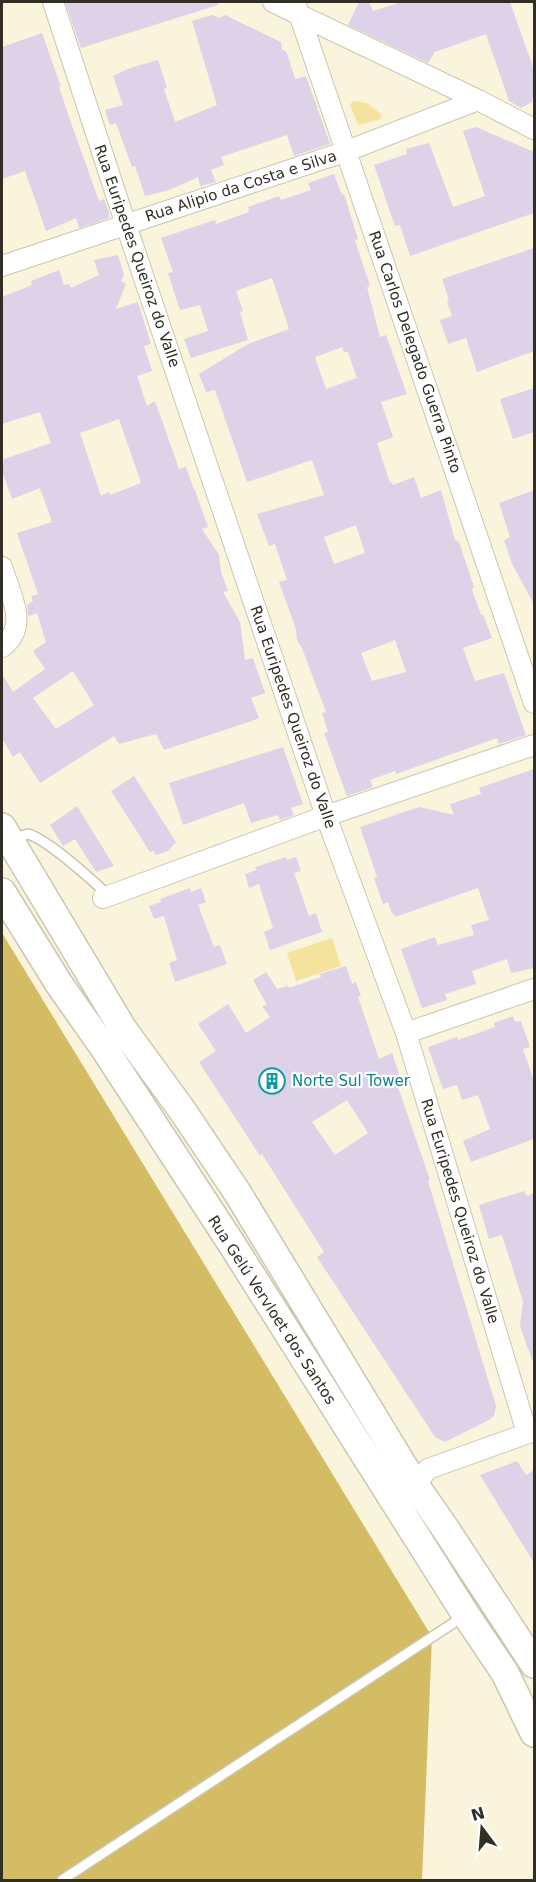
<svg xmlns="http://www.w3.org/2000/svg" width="536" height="1882" font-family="'DejaVu Sans',sans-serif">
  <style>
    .green { fill: #f4e29d }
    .forest { fill: #d3bc63 }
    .building { fill: #ddd2e7; fill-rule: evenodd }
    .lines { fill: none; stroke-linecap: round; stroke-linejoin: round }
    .lane-casing { stroke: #ccc6af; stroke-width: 12 }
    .street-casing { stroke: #ccc6af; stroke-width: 22 }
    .secondary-casing { stroke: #ccc6af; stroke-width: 30 }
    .lane { stroke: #fff; stroke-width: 9 }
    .street { stroke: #fff; stroke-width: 20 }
    .secondary { stroke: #fff; stroke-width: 27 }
    .labels { text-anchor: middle; stroke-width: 4.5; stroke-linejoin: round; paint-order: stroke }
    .street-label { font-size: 15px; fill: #312e25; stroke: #fff }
    .culture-label { font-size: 15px; fill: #0d838f; stroke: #fff; text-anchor: start }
  </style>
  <rect width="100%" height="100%" fill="#faf4dc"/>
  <path class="green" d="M354 101 367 103 382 115 381 119 358 125 350 104Z
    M332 938 341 966 296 981 287 953Z"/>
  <path class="forest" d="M2 933 432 1637 422 1880H2Z"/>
  <path class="building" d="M65 2H217L218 5 81 48Z
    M359 2H369L373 11 402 2H510L534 70V93L532 102 521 108 509 101 486 34 435 52 428 63 348 25Z
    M212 15 220 18 225 15 281 42 282 49 287 53 295 79 306 76 330 144 294 156 287 135 221 157 224 165 211 170 216 182 200 186 198 177 169 190 145 196 135 166 132 167 116 123 110 125 105 110 123 105 113 76 130 68 158 60 167 88 164 89 175 122 217 105 192 21Z
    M42 33 61 87H59L70 120 99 201 104 199 109 212V218L79 228 76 218 46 231 25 171 2 179V47Z
    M476 127 534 152V213L410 256 400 225 395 226 374 165 407 154 406 149 429 143 453 207 485 196 463 131Z
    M334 174 342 195 344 194 358 239 355 240 370 286 367 287 380 337 386 335 407 394 381 402 393 437 377 443 390 483 392 482 393 485 414 477 421 498 441 490 455 540 459 542 474 587 472 590 481 615 483 614 492 638 463 648 475 681 504 673 526 735 499 744 497 738 396 774 395 771 370 780 373 787 347 796 324 733 328 732 322 713 326 712 302 648 297 640 296 629 279 582 287 580 275 544 269 546 257 514 324 495 312 460 247 482 215 390 206 392 199 374 248 344 289 329 272 278 236 291 243 311 240 312 248 340 191 358 184 339 208 331 200 305 180 310 168 273 173 272 161 238 215 220 216 224 249 212 248 207 279 196 281 200 311 190 308 183ZM342 347 344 352H348L357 378 326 389 315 357ZM356 525 365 553 334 564 324 537ZM395 640 406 672 372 681 361 653Z
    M534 248V351L477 372 466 338 448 344 440 320 452 316 447 301 449 300 442 279Z
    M118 255 124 275 121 281 126 284 116 309 138 302 151 344 144 346 152 371 137 376 147 406 155 401 179 469 186 467 194 490H195L208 527 202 529 219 555 221 572 228 591 223 592 240 622 245 660 253 658 265 693 251 698 259 718 252 721 164 750 156 734 119 744 114 736 40 783 20 752 13 757 2 738V674L13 692 45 669 33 651 46 642 37 613 28 616 27 605 33 601 31 596 38 594 17 533 52 522 40 488 12 499 3 474V465L4 459 51 443 40 412 2 424V297L32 285 31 281 59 270 64 285 69 284 71 288 99 275 94 260ZM119 419 141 483 110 495 109 492 101 496 80 433ZM73 671 94 705 56 729 33 698Z
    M534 388V432L513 439 500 399Z
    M534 490V604L512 564 504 540 510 537 499 503Z
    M283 747 303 804 291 808 294 815 280 820 278 815 251 823 244 803 183 825 169 783Z
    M534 769V968L511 973 507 959 472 971 476 984 445 994 447 1000 422 1008 401 949 435 937 438 945 474 935 471 925 489 920 478 888 395 917 394 913 392 914 388 902 383 904 374 878 377 877 360 827 419 807 454 815 450 804 481 794 479 788Z
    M134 776 176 842 168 851 156 855 154 851 150 852 111 791Z
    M77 806 114 866 96 872 75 839 63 846 50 825Z
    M286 857 287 860 296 857 301 871 294 873 309 916 316 913 322 932 270 950 264 932 273 928 259 884 249 888 245 874 257 870 255 867Z
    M190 888 191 892 201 888 206 902 198 905 214 947 220 945 227 964 175 982 169 963 177 960 164 916 154 919 149 906 161 902 160 899Z
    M346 966 352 984 356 982 361 996 358 997 379 1059 392 1053 403 1086 398 1087 430 1180 428 1181 496 1406 494 1415 489 1420 445 1442 435 1437 317 1257 324 1252 262 1154 260 1156 199 1062 216 1051 198 1024 228 1004 246 1033 270 1017 262 1006 267 1005 253 980 266 972 277 989 288 986 289 988 321 977 320 974ZM347 1100 368 1133 335 1155 312 1122Z
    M513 1016 515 1022 521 1021 530 1047 523 1049 534 1081V1139L471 1162 463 1141 490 1129 478 1095 462 1100 457 1085 443 1089 428 1047 457 1037 458 1040 495 1027 494 1023Z
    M524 1191 527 1196 534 1193V1360H532L520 1326 523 1301 502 1235 489 1239 479 1205Z
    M517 1461 526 1475 534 1470V1563L480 1475Z"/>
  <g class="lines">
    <g class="lane-casing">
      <path id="lane" d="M12 839 28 834C48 840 92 880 108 895
        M62 1880 464 1616"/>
    </g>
    <g class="street-casing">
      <path id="street" d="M53 2 126 225 326 816 406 1033 527 1433
        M273 2 478 100 534 129
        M295 2 534 703
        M2 266 347 151 478 100
        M2 567C10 594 30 627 2 647
        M103 898 326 816 534 745
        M406 1033 534 989
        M415 1485 428 1469 534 1431"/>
    </g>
    <g class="secondary-casing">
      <path id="secondary" d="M2 827 123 1029 182 1110 237 1192 415 1485 445 1528 534 1664
        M2 892 59 984 102 1045 233 1246 466 1615 505 1673 534 1733"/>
    </g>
    <use href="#lane" class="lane"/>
    <use href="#street" class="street"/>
    <use href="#secondary" class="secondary"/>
  </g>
  <defs>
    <g id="building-ring" transform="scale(1.35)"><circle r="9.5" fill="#fff" stroke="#0f9aa8" stroke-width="1.5"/><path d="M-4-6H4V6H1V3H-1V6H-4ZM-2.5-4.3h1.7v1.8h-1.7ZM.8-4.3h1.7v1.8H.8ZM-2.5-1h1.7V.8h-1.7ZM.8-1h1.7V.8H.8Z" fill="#0f9aa8"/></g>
  </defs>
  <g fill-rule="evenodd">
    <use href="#building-ring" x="272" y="1081"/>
  </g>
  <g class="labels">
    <g class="street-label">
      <text transform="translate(241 186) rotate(-18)" y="5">Rua Alipio da Costa e Silva</text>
      <text transform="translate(137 256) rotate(71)" y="5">Rua Euripedes Queiroz do Valle</text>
      <text transform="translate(415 352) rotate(71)" y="5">Rua Carlos Delegado Guerra Pinto</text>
      <text transform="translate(293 717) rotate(71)" y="5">Rua Euripedes Queiroz do Valle</text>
      <text transform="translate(460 1211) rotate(73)" y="5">Rua Euripedes Queiroz do Valle</text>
      <text transform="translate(272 1310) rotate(57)" y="5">Rua Gelú Vervloet dos Santos</text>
    </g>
    <g class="culture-label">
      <text x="292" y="1086">Norte Sul Tower</text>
    </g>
  </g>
  <rect width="536" height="1882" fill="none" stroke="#312e25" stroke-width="6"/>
  <g transform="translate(482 1828) rotate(344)" stroke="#ffffff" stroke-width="4.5" paint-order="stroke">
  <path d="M0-4.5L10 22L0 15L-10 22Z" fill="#312e25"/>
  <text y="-9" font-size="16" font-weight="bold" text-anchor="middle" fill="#312e25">N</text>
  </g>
</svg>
